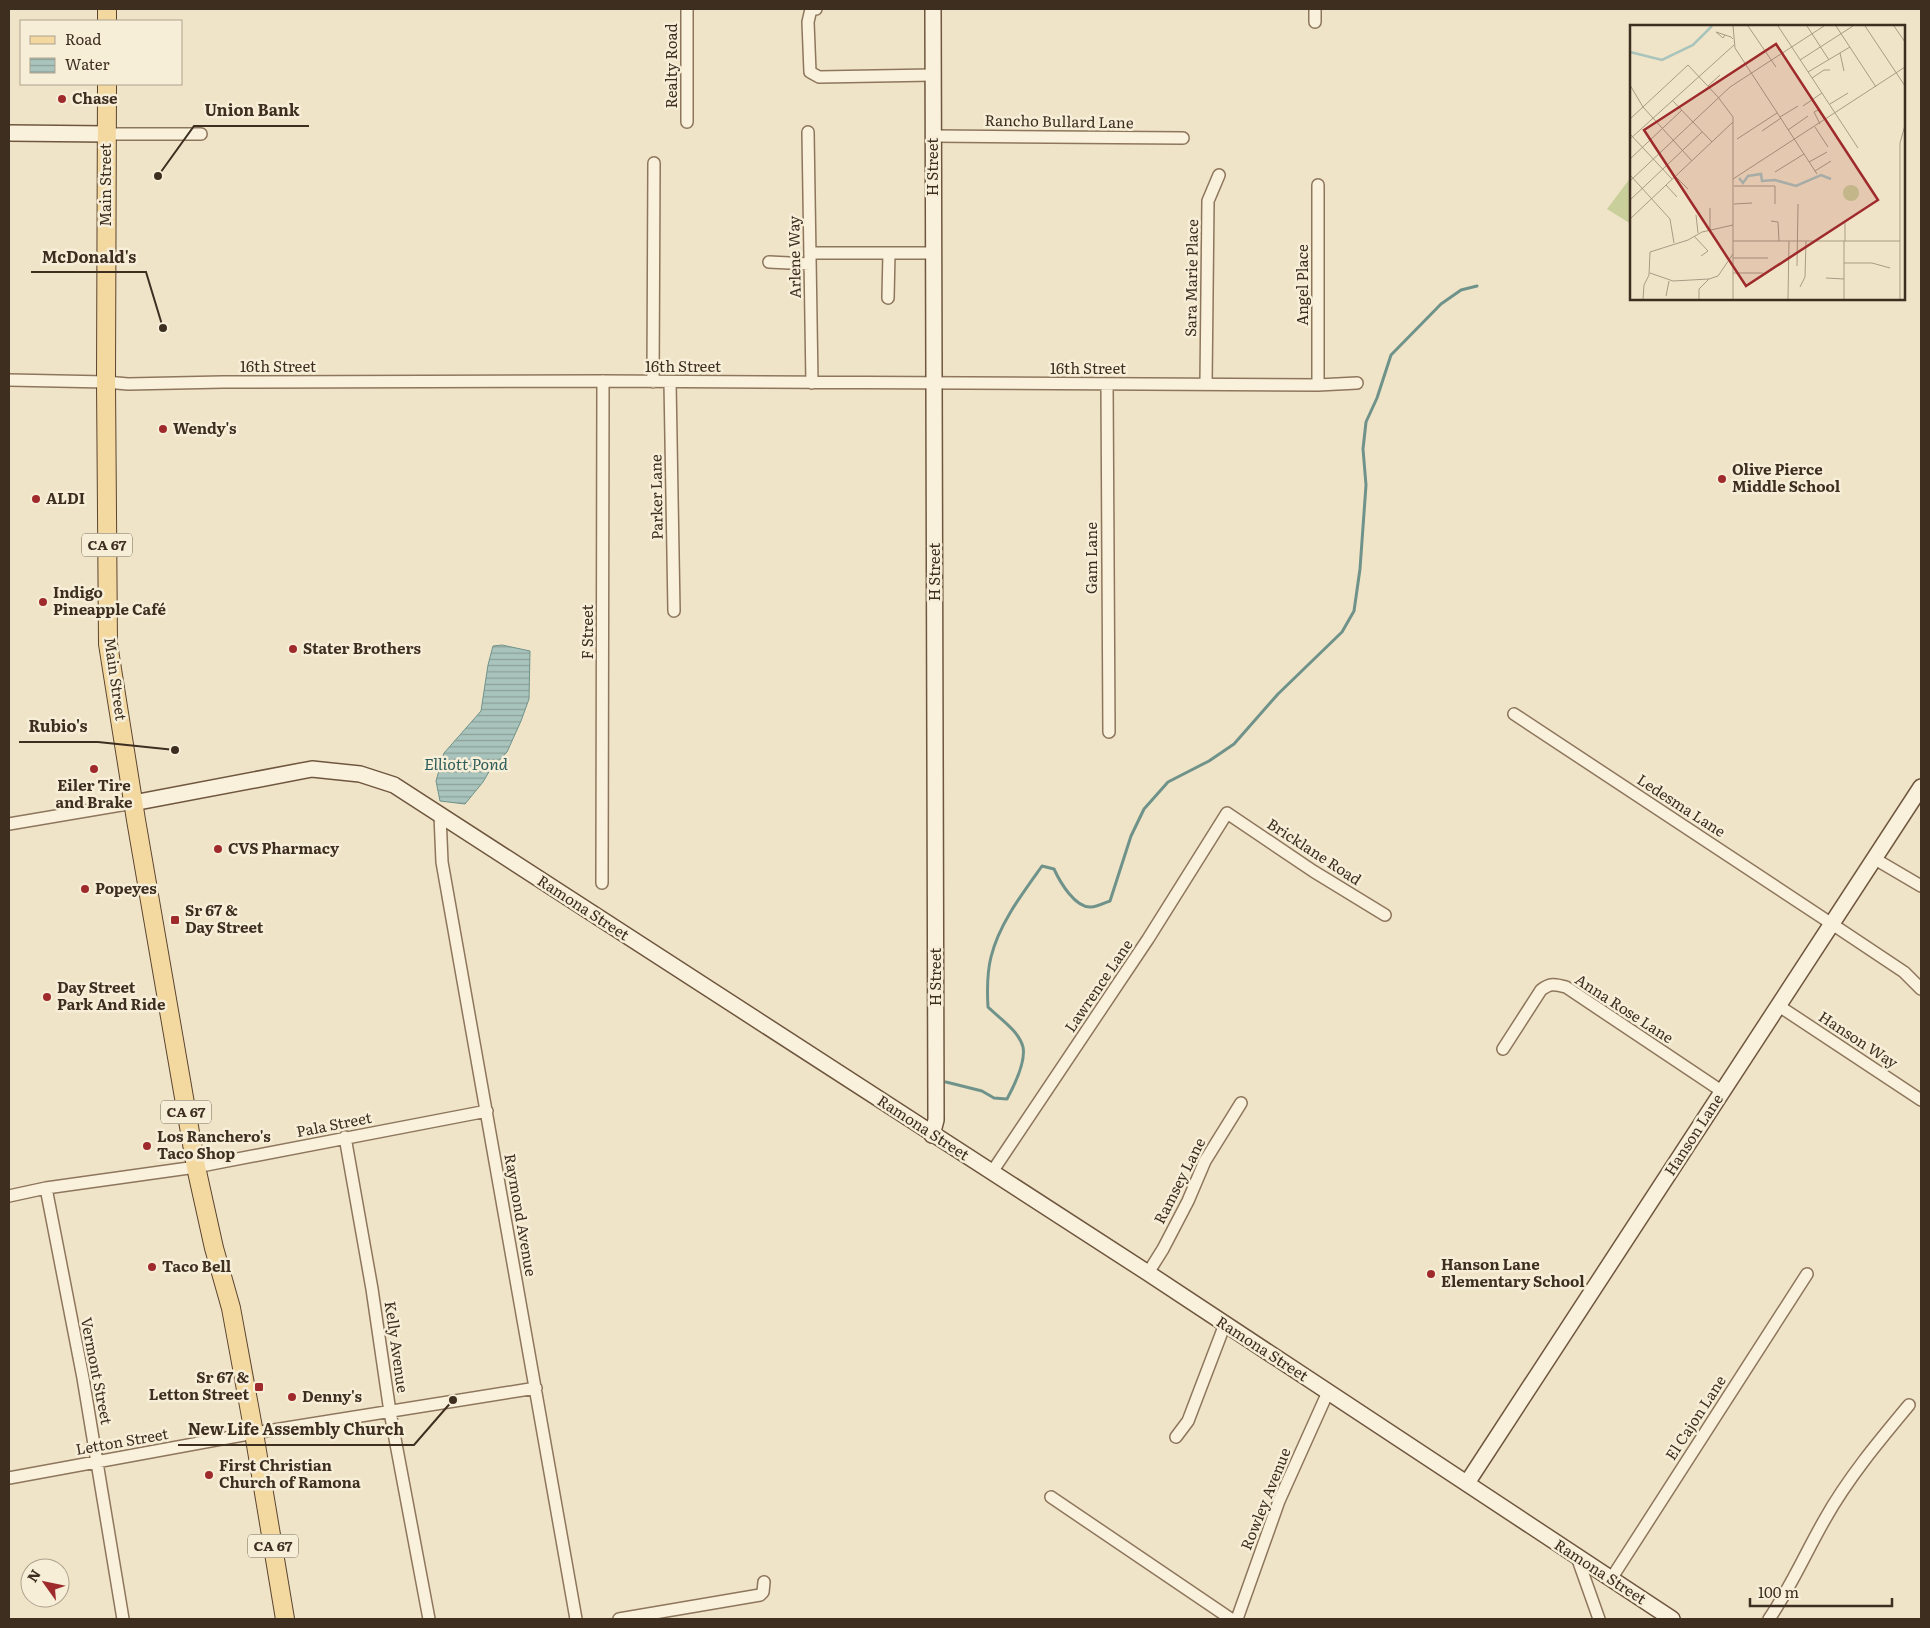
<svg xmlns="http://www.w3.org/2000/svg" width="1930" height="1628" font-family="Literata,serif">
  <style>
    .green { fill: #c9cf9b }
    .water { fill: url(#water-rules); stroke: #6f938a }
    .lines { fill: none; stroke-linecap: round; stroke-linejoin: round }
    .stream { stroke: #6f938a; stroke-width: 3 }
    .street-casing { stroke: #8d765c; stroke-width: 14 }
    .secondary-casing { stroke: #6f573f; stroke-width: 18 }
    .primary-casing { stroke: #5b4430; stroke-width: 20 }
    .street { stroke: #faf1dc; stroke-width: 11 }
    .secondary { stroke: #faf1dc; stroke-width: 15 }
    .primary { stroke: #f3d9a0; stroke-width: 18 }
    .poi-dot { fill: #9e2a2b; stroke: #f7eed8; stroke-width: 2 }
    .labels { text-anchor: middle; stroke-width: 5; stroke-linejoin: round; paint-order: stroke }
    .shield { fill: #f7eed8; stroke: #756857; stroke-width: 1 }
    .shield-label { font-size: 14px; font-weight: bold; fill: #3d2e20 }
    .street-label { font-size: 15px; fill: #3d2e20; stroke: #f7eed8 }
    .poi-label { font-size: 15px; font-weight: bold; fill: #3d2e20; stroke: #f7eed8; text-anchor: start }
    .water-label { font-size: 16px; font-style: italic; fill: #2f5d5a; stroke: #f7eed8 }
    .inset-river { fill: none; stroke: #a9c4bc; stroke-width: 2.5 }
    .inset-road { fill: none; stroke: #a89b85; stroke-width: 1 }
    .view { fill: #9e2a2b; fill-opacity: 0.15; stroke: #9e2a2b; stroke-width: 2.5 }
    .inset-edge { fill: none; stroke: #3d2e20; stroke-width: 2.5 }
    .leader { fill: none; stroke: #3d2e20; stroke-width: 2 }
    .callout-dot { fill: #3d2e20; stroke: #f7eed8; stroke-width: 2 }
    .callout-label { font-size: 16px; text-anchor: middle; font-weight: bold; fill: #3d2e20; stroke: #f7eed8; stroke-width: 5; stroke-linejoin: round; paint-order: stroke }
  </style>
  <defs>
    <pattern id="water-rules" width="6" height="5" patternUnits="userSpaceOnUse" patternTransform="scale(1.25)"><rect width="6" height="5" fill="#a9c4bc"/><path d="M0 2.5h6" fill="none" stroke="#8ba098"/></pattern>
  </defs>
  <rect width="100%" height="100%" fill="#f0e4c8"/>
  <path class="green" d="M1631 177V224L1607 209Z"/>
  <path class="water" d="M502 645 530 651 529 699 521 721 507 752 490 770 483 782 465 804 440 801 436 781 444 753 481 711 488 665 493 646Z"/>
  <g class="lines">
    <path class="stream" d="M946 1082 982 1091 994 1098 1007 1099C1014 1086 1026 1062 1023 1047 1019 1031 999 1018 988 1007 987 990 987 973 991 957 999 924 1022 894 1042 866L1054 869C1060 882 1075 908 1091 907 1097 907 1104 903 1110 901L1131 836 1144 809 1168 782 1209 761 1234 744 1278 694 1342 632 1354 611 1360 569 1366 485 1363 449 1366 422 1377 398 1391 355 1441 304 1461 290 1477 286"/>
    <g class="street-casing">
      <path id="street" d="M687 9V122
        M816 9H811L808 22 810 72 819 77 933 75
        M1315 22V9
        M808 132 812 383
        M107 134H201
        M934 136 1183 138
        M810 253H933
        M769 262 810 264
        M888 298 889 253
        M9 380 106 382 128 384 223 382 603 381 1318 385 1357 383
        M653 382 654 163
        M670 382 674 611
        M1107 384 1109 732
        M1206 384 1208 201 1219 175
        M1318 385V185
        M1514 714 1832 924 1904 972 1921 989
        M440 815 442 862 576 1619
        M9 824 133 803
        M1875 859 1921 886
        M602 883 603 381
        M1779 1006 1921 1100
        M1503 1049 1541 990C1550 983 1555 984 1566 987L1723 1092
        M345 1137 372 1289 390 1412 429 1619
        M992 1172 1148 939 1227 813 1313 871 1385 915
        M46 1188 83 1378 123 1619
        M9 1196 46 1188 196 1167 487 1111
        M1148 1273 1163 1249 1188 1201 1205 1161 1241 1103
        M1176 1437 1188 1421 1225 1324
        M9 1478 254 1433 536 1388
        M1051 1497 1231 1619
        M1577 1557 1599 1619
        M1611 1579 1807 1274
        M619 1619 760 1595 763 1592 764 1582
        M1237 1619 1279 1501 1328 1392
        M1769 1619C1791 1587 1806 1552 1825 1519 1848 1478 1879 1441 1909 1405"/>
    </g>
    <g class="secondary-casing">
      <path id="secondary" d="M9 133 107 134
        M133 803 312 769 360 774 394 785 1148 1273 1672 1619
        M932 1135 936 1120 933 9
        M1467 1483 1921 787"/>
    </g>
    <g class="primary-casing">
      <path id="primary" d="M107 21V9
        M107 84 106 382 108 644 136 820 196 1167 214 1248 231 1308 254 1433 285 1619"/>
    </g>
    <use href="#street" class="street"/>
    <use href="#secondary" class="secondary"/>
    <use href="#primary" class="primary"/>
  </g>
  <g class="poi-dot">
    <circle cx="62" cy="99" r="5"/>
    <circle cx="163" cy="429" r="5"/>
    <circle cx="1722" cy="479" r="5"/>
    <circle cx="36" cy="499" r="5"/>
    <circle cx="43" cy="602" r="5"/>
    <circle cx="293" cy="649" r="5"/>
    <circle cx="94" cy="769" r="5"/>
    <circle cx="218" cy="849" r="5"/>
    <circle cx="85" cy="889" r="5"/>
    <rect x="170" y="915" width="10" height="10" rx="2.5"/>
    <circle cx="47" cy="997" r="5"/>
    <circle cx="147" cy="1146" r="5"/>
    <circle cx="152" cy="1267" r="5"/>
    <circle cx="1431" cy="1274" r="5"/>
    <rect x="254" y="1382" width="10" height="10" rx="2.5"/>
    <circle cx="292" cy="1397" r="5"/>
    <circle cx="209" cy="1475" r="5"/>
  </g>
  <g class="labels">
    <g class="shield">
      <rect x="82" y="533.5" width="50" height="23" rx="4"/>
      <rect x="161" y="1100.5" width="50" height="23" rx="4"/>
      <rect x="248" y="1534.5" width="50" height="23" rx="4"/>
    </g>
    <g class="shield-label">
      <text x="107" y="550">CA 67</text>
      <text x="186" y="1117">CA 67</text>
      <text x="273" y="1551">CA 67</text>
    </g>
    <g class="street-label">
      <text transform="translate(672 66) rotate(-90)" y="5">Realty Road</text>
      <text transform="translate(1059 122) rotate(1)" y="5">Rancho Bullard Lane</text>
      <text transform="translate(933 167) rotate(-90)" y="5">H Street</text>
      <text transform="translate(106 185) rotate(-90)" y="5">Main Street</text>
      <text transform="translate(795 257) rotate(-91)" y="5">Arlene Way</text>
      <text transform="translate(1192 278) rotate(-89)" y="5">Sara Marie Place</text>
      <text transform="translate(1303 285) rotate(-90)" y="5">Angel Place</text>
      <text x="278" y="372">16th Street</text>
      <text x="683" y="372">16th Street</text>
      <text x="1088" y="374">16th Street</text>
      <text transform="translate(657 497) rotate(-91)" y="5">Parker Lane</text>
      <text transform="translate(1092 558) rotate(-90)" y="5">Gam Lane</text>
      <text transform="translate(935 572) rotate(-90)" y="5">H Street</text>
      <text transform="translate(588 632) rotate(-90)" y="5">F Street</text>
      <text transform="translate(115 679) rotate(82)" y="5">Main Street</text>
      <text transform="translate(1681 806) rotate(33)" y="5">Ledesma Lane</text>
      <text transform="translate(1314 852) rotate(33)" y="5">Bricklane Road</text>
      <text transform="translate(583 908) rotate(33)" y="5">Ramona Street</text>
      <text transform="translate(936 977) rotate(-90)" y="5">H Street</text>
      <text transform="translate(1099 986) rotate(-56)" y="5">Lawrence Lane</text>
      <text transform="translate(1624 1009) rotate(33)" y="5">Anna Rose Lane</text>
      <text transform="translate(1858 1040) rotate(33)" y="5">Hanson Way</text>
      <text transform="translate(334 1125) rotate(-11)" y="5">Pala Street</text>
      <text transform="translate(923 1128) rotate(33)" y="5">Ramona Street</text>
      <text transform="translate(1694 1135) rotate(-57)" y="5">Hanson Lane</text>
      <text transform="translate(1180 1181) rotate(-63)" y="5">Ramsey Lane</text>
      <text transform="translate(520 1215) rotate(80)" y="5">Raymond Avenue</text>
      <text transform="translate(396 1347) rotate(82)" y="5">Kelly Avenue</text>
      <text transform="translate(1262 1349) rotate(33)" y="5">Ramona Street</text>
      <text transform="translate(96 1371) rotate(79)" y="5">Vermont Street</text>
      <text transform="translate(1696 1418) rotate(-57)" y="5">El Cajon Lane</text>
      <text transform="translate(122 1442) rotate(-10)" y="5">Letton Street</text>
      <text transform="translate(1266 1499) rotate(-68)" y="5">Rowley Avenue</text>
      <text transform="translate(1600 1572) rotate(33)" y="5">Ramona Street</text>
    </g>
    <g class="poi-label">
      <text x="72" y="104">Chase</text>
      <text x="173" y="434">Wendy's</text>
      <text x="1732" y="475">Olive Pierce<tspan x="1732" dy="17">Middle School</tspan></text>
      <text x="46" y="504">ALDI</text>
      <text x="53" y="598">Indigo<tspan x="53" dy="17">Pineapple Café</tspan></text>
      <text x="303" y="654">Stater Brothers</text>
      <text x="94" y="791" text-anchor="middle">Eiler Tire<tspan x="94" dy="17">and Brake</tspan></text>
      <text x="228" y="854">CVS Pharmacy</text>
      <text x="95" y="894">Popeyes</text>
      <text x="185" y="916">Sr 67 &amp;<tspan x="185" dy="17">Day Street</tspan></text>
      <text x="57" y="993">Day Street<tspan x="57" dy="17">Park And Ride</tspan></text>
      <text x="157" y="1142">Los Ranchero's<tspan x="157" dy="17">Taco Shop</tspan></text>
      <text x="1441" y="1270">Hanson Lane<tspan x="1441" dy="17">Elementary School</tspan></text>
      <text x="162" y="1272">Taco Bell</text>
      <text x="249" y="1383" text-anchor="end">Sr 67 &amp;<tspan x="249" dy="17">Letton Street</tspan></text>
      <text x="302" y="1402">Denny's</text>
      <text x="219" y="1471">First Christian<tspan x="219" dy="17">Church of Ramona</tspan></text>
    </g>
    <g class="water-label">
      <text x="466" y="770">Elliott Pond</text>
    </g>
  </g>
  <g transform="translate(1630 25)">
    <rect width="275" height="275" fill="#f0e4c8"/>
    <path d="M213 168a8 8 0 1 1 16 0a8 8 0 1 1-16 0Z" fill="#c9cf9b"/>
    <path class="inset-river" d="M0 27 32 35 63 20 82 1M109 153 113 158 118 151 131 149 132 156 145 155 166 161 191 150 201 154"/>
    <path class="inset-road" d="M103 1 105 23 187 149M118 1 146 42M148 1 228 123M177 1 199 35M206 1 246 62M235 1 275 61M264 1 275 17M95 10 93 13 86 7 101 12 103 14M210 28 214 46M170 35 223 1M178 47 220 22M182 53 194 45H200M0 60 13 82 62 136M78 61 90 50M88 72 103 92V216H270M42 75 82 117M200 79 218 68M173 81 192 68M150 92 168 81M0 94 58 40 88 72M190 99 184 87 188 85 195 95M185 102 198 122M158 105 178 91M132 106 151 93M0 109 42 154M0 114 104 20M107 114 147 88M0 134 52 85M179 137 197 127M185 146 201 136M145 147 174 129M0 150 40 194 44 218M45 151 58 164M103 154 275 42M0 156 100 62 194 1M36 160 47 172M104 161H145V179M0 175 72 107M104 179 122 178M66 190 68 208M0 194 103 97M141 196 148 197 149 216M215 198V216M80 205V183M64 211 78 226 71 231M103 233H138M214 238H242L260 243M167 241 168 179M20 248 43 256 79 254 88 251 103 229M103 248H133M196 253 214 254M170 262 175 252 176 216M36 271 39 256M13 274 14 260 19 250 20 227 58 215 72 207 103 200M69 274V264L79 254M103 274V216M158 274 159 216M214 274V216M270 274V118L275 100"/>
    <path class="view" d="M146 19 248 175 116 261 14 105Z"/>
    <rect width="275" height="275" class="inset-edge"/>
  </g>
  <path class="leader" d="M158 176L194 126H309M163 328L146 272H31M175 750L98 742H19M453 1400L414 1445H178"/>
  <g class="callout-dot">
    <circle cx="158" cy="176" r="5"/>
    <circle cx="163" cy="328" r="5"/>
    <circle cx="175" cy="750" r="5"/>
    <circle cx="453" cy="1400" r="5"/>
  </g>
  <g class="callout-label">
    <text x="252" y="116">Union Bank</text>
    <text x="89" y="263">McDonald's</text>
    <text x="58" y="732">Rubio's</text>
    <text x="296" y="1435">New Life Assembly Church</text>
  </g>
  <rect width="1930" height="1628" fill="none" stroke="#3d2e20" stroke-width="20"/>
  <rect x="20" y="20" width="162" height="65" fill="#f7eed8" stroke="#ada18e"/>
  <rect x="30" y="36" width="25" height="8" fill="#f3d9a0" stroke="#ada18e"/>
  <text x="65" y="45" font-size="15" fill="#3d2e20">Road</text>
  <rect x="30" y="58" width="25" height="15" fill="url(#water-rules)" stroke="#ada18e"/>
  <text x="65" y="70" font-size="15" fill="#3d2e20">Water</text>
  <g transform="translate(45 1583) rotate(303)"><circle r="24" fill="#f7eed8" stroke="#ada18e"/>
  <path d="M0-4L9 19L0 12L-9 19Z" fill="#9e2a2b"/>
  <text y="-8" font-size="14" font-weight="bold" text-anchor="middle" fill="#3d2e20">N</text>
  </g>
  <path d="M1750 1598v8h142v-8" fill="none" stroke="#3d2e20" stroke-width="2.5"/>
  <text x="1758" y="1598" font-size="15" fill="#3d2e20" stroke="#f7eed8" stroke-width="4" paint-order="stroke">100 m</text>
</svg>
